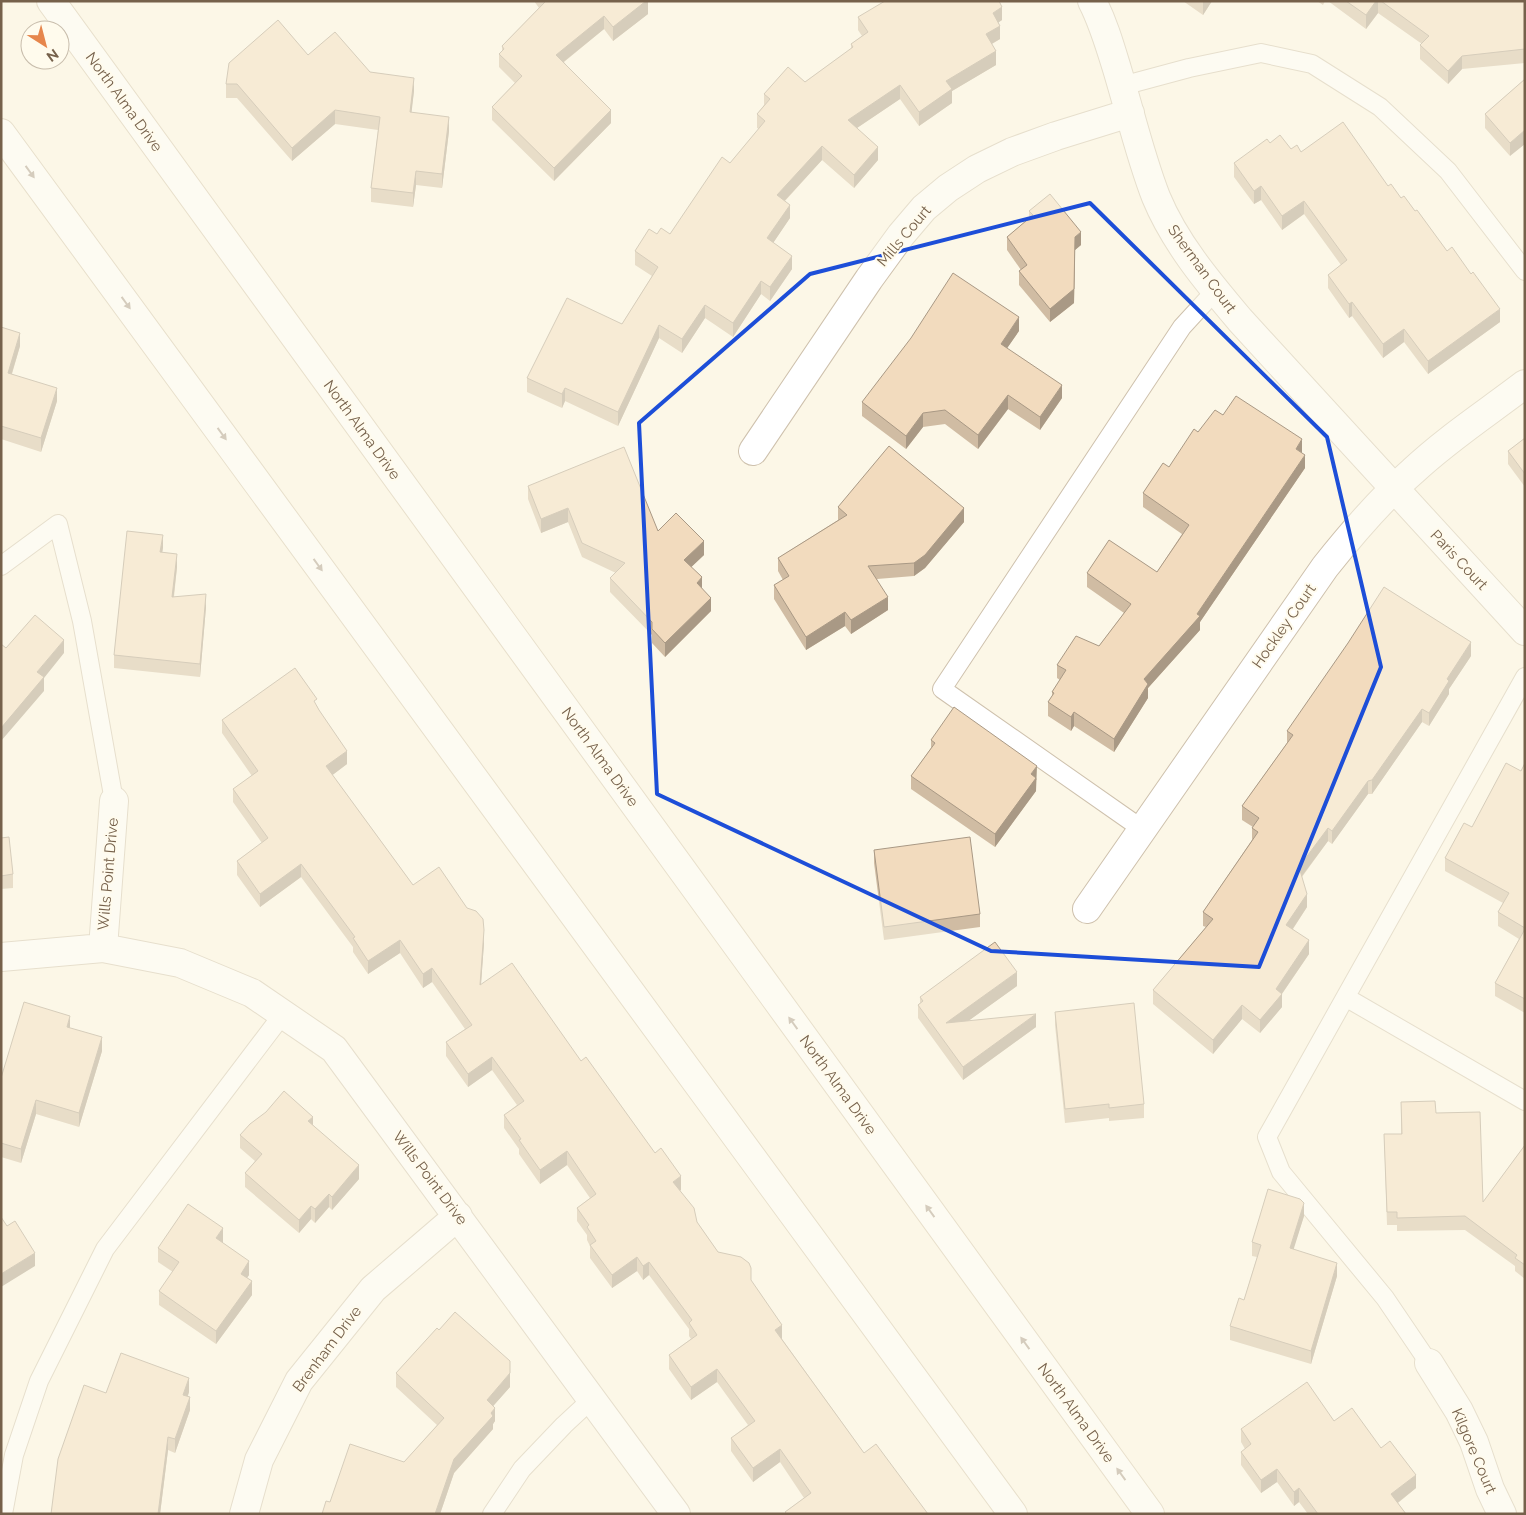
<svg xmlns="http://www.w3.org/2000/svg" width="1526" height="1515" font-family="Raleway,sans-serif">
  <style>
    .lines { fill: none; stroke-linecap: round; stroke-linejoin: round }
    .service-casing { stroke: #cec1ad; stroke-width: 20 }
    .minor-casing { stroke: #cec1ad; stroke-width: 30 }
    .secondary-casing { stroke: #d1c2aa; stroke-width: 30 }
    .service { stroke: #fff; stroke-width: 18 }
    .minor { stroke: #fff; stroke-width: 28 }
    .secondary { stroke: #fff; stroke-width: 28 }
    .wall { fill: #d0bca3 }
    .shaded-wall { fill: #a99985 }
    .building { fill: #f2dbbe; stroke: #a99985 }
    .oneway { fill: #a6988a }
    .marked { fill: none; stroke: #1d4ed8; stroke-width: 4; stroke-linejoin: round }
    .labels { text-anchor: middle; stroke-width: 4; stroke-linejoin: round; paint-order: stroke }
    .street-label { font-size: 15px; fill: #76614b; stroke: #fffbed }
  </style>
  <rect width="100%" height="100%" fill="#fcf7e7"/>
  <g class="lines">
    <g class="service-casing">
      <path id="service" d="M1122 86 1189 68 1261 53 1312 64 1380 107 1448 171 1525 271
        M1 566 58 524 82 621 114 801
        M1142 829 942 689 1182 327 1215 291
        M1347 998 1525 1101
        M1429 1363 1385 1298 1281 1172 1267 1137 1525 677
        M3 1514 14 1455 39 1381 105 1249 283 1014
        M492 1514 522 1469 564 1425 592 1399"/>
    </g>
    <g class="minor-casing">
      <path id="minor" d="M1092 1C1103 22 1110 46 1117 69 1130 112 1140 156 1156 197 1175 243 1208 282 1240 320L1525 631
        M753 451 869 279 901 235 924 208 948 188 977 169 1012 152 1056 136 1130 113
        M1087 909 1325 567C1352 533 1380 500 1413 471 1447 439 1487 413 1525 384
        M103 948 114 801
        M1 957 103 948 180 963 252 993 334 1049 676 1514
        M1429 1363 1459 1411 1474 1442 1490 1489 1502 1514
        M244 1514 259 1460 299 1381 373 1289 458 1216"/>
    </g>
    <g class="secondary-casing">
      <path id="secondary" d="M51 1 1150 1514
        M1 133 1013 1514"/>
    </g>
    <use href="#service" class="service"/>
    <use href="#minor" class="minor"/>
    <use href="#secondary" class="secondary"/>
  </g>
  <path class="wall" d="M534 1H648V14L613 41 604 29 564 62 611 123 554 181 492 120V107L515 83 499 67V54L502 51V46L539 8Z
    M1183 1H1212L1203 15Z
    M1317 1H1325L1323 5Z
    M1328 1H1525V63L1462 69 1448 84 1420 59V45L1422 44 1378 13 1366 29Z
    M858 17 1002 20 999 22 1000 39 992 44 996 65 952 91V103L919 126 900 99 857 128 878 160 854 188 822 160 785 201 790 218 773 243 792 269 770 301 761 294 733 337 705 318 682 353 659 338 618 426 565 401 562 408 527 392V378L622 324 652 276 635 265V251L657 234H670L759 129 757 128V114L764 105V94L805 82 851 49V44L862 36 858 30Z
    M308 55 370 72 414 91 411 112 449 131 442 188 416 185 413 207 371 202V188L378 130 335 124 292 161 237 98H226V84Z
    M1525 79 1510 156 1485 128V114Z
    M1270 143 1301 152 1388 186 1415 211 1447 251 1500 322 1428 374 1404 342 1383 358 1352 316 1349 318 1328 288V275L1341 265 1304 214 1282 230 1261 200 1254 204 1234 177V163Z
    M1029 211 1081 245 1075 250 1074 303 1050 322 1019 285V271L1021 270 1007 250V237L1029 218Z
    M1 327 20 346 12 374 57 401 41 452 1 439Z
    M1019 331 1007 348 1062 398 1040 430 1008 409 978 449 945 424 923 427 906 449 862 416V402Z
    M1223 415 1302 453 1305 468 1200 622V630L1148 688V698L1114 752 1074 726 1071 731 1048 716V702L1052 696V692L1060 680 1057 678V665L1099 646 1124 613 1087 587V573L1157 572 1182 534 1143 507V493L1169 467 1198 432Z
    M1525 438V487L1508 464V451Z
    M528 486 658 531 704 555 691 567 702 588 711 611 665 657 652 643V635L610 592V578L616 573 582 557 568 522 541 533 528 499Z
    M838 507 964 522 925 568 914 576 877 579 888 610 851 634 845 626 806 650 774 599V585L783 580 778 571V558L838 520Z
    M163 548 162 552 177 567 174 597 206 607 200 677 114 668V655Z
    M1471 656 1449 689V694L1429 726 1422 722 1372 794H1368L1332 844 1328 841 1302 877 1307 907 1293 929 1309 954 1282 994V1007L1260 1033 1242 1019 1213 1054 1153 1004V990L1206 927 1203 926V912L1252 840V828L1253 827 1242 820V806L1287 743V731Z
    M317 706 347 764 332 775 413 885 484 943 481 984 581 1061 681 1190H680L697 1222 718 1252 751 1281 782 1339 864 1453 928 1514H785V1512L804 1498 780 1462 753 1482 731 1451V1438L748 1425 717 1382 691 1400 669 1369V1355L691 1339 689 1336V1329L649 1275 643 1280 637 1271 612 1288 590 1258V1246L587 1240V1235L577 1221V1208L590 1198 567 1165 540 1184 519 1154V1149L504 1128V1115L517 1105 492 1070 468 1087 446 1056V1042L465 1029 432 982 423 988 400 953 368 974 353 952V947L301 877 260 907 237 875V861L262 843 233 802V789L252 776 222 733V720Z
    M931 740 1037 779 1036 780V791L995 847 911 789V776L931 748Z
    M1525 763V1013L1495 996V983L1519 939 1498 926V912L1503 903 1445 871V858L1521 771Z
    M1 838 13 874V888L1 889Z
    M874 850 980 914V927L884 940 874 863Z
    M1017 986 968 1021 1036 1027 963 1080 918 1018V1005L920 1003V997Z
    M1055 1012 1144 1104V1118L1109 1121V1118L1065 1123 1055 1025Z
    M70 1028 102 1051 79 1127 36 1114 21 1163 1 1157V1078Z
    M1401 1102 1436 1113 1483 1202 1525 1145V1279L1515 1271V1266L1465 1230 1397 1231V1225H1387L1384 1134H1401Z
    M313 1125 359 1179 332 1210 329 1207 315 1223 311 1219 299 1233 245 1187V1173L255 1161 240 1148V1135Z
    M1304 1216 1293 1249 1337 1276 1311 1364 1230 1340V1326L1244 1300 1257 1257 1252 1256V1242Z
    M223 1242 222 1243 249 1275 247 1278 252 1295 216 1344 159 1305V1291L173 1272 158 1262V1248Z
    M396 1373 510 1387 493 1406 495 1421 493 1424V1429L454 1473 440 1514H322L330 1502 404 1462 437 1425 396 1387Z
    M189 1392 188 1396 190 1410 175 1453 168 1450 160 1514H51L106 1393Z
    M1334 1421 1381 1448 1416 1488 1398 1503 1406 1514H1308L1299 1502 1294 1506 1277 1482 1261 1493 1241 1465V1452L1245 1449 1241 1442V1429Z"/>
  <path class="shaded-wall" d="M646 1H648V14L613 41V27Z
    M1203 1H1212L1203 15Z
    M1376 1H1378V13L1366 29V15Z
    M1002 7V20L993 26V13Z
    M604 16V29L556 68V55Z
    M1000 26V39L986 47V34Z
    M996 51V65L952 91V103L919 126V112L946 81Z
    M1462 56V69L1448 84V71Z
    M414 78V91L410 126V112Z
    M900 85V99L848 134V120Z
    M335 110V124L292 161V148Z
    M611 110V123L554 181V168Z
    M449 117V131L442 188V174Z
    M1525 130V144L1510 156V143Z
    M822 146V160L777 209V195Z
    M878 147V160L854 188V175Z
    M416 171V185L413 207V193Z
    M1261 186V200L1254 204V191Z
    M1304 201V214L1282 230V216Z
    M790 205V218L767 252V238Z
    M1081 232V245L1075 250 1074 303 1050 322V309L1075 237Z
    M792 256V269L770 301V287Z
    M761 281V294L733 337V323Z
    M1352 302V316L1349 318V304Z
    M705 305V318L682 353V339Z
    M1500 309V322L1428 374V361Z
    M1019 317V331L1001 357V344Z
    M659 325V338L618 426V412Z
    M1404 329V342L1383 358V344Z
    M20 333V346L8 386V373Z
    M1062 385V398L1040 430V417Z
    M57 388V401L41 452V438Z
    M565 388V401L562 408V394Z
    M1008 395V409L978 449V435Z
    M923 413V427L906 449V436Z
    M1302 439V453L1296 449Z
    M1305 455V468L1200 622V630L1148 688V698L1114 752V739L1144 679 1197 614Z
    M568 508V522L541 533V519Z
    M964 508V522L925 568 914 576V563Z
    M163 535V548L160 565V552Z
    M704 541V555L684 574V560Z
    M177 554V567L172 610V597Z
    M702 577V591L697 583Z
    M206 594V607L200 677V664Z
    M888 597V610L851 634V620Z
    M711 598V611L665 657V643Z
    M845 612V626L806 650V637Z
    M64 640V653L44 678V691L1 741V728L37 672Z
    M1471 642V656L1449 689V694L1429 726V713L1447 679Z
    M1422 709V722L1372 794V780Z
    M1074 712V726L1071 731V717Z
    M347 751V764L326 780V766Z
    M1037 766 1036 791 995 847V834L1031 774Z
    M1368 781V794L1332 844V831Z
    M1328 828V841L1299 880V867Z
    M301 864V877L260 907V894Z
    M1307 894V907L1286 939V925Z
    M484 930V943L480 998V985Z
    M400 940V953L368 974V961Z
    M1309 940V954L1281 995 1282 994V1007L1260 1033V1020L1276 989Z
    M432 968V982L423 988V974Z
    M1017 972V986L946 1037V1023Z
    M1242 1005V1019L1213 1054V1040Z
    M1036 1014V1027L963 1080V1067Z
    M70 1016V1030L67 1027Z
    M102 1037V1051L79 1127V1113Z
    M492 1057V1070L468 1087V1074Z
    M36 1100V1114L21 1163V1149Z
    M313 1117V1130L308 1121Z
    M567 1151V1165L540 1184V1170Z
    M359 1165V1179L332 1210V1197Z
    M681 1176V1190L673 1195V1182Z
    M329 1194V1207L315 1223V1209Z
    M1304 1203V1216L1290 1261V1248Z
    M311 1206V1219L299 1233V1220Z
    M223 1228V1242L216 1252V1238Z
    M35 1253V1266L1 1287V1274Z
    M637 1257V1271L612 1288V1275Z
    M249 1261V1275L241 1287V1274Z
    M649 1262V1275L643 1280V1266Z
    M1337 1263V1276L1311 1364V1351Z
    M252 1281V1295L216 1344V1331Z
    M782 1325V1339L775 1344V1330Z
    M717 1369V1382L691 1400V1387Z
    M510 1373V1387L487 1413V1400Z
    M189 1378V1392L183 1408V1395Z
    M190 1397V1410L175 1453V1439Z
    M495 1408V1421L493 1424V1429L454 1473 440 1514H435L454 1459Z
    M168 1437V1450L160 1514H158Z
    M780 1449V1462L753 1482V1468Z
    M1277 1469V1482L1261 1493V1480Z
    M1416 1475V1488L1391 1508V1494Z
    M1299 1488V1502L1294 1506V1492Z"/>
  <path class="building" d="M544 1H646L613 27 604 16 556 55 611 110 554 168 492 107 522 76 499 54 504 49 502 46 545 2Z
    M885 1H999L1002 7 993 13 1000 26 986 34 996 51 946 81 952 89 919 112 900 85 848 120 878 147 854 175 822 146 777 195 790 205 767 238 792 256 770 287 761 281 733 323 705 305 682 339 659 325 618 412 565 388 562 394 527 378 567 298 622 324 658 267 635 251 649 229 657 234 661 228 670 234 722 157 730 163 765 121 757 114 770 99 764 94 788 67 805 82 853 47 851 44 868 32 858 17Z
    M1346 1H1376L1366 15Z
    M1381 1H1525V49L1462 56 1448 71 1420 45 1429 36Z
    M278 20 308 55 335 32 370 72 414 78 410 112 449 117 442 174 416 171 413 193 371 188 380 117 335 110 292 148 237 84H226L229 63Z
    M1525 79V130L1510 143 1485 114Z
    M1343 122 1388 186 1391 184 1401 198 1404 196 1415 211 1417 210 1447 251 1452 247 1471 274 1473 272 1500 309 1428 361 1404 329 1383 344 1352 302 1349 304 1328 275 1347 260 1304 201 1282 216 1261 186 1254 191 1234 163 1267 139 1270 143 1280 135 1291 149 1297 145 1301 152Z
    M1050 194 1081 232 1075 237 1074 289 1050 309 1019 271 1027 265 1007 237 1033 215 1029 211Z
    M953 273 1019 317 1001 344 1062 385 1040 417 1008 395 978 435 945 410 923 413 906 436 862 402 911 338Z
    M1 327 20 333 8 373 57 388 41 438 1 426Z
    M1236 396 1302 439 1296 449 1305 455 1197 614 1200 616 1144 679 1148 684 1114 739 1074 712 1071 717 1048 702 1054 693 1052 692 1066 670 1057 665 1076 636 1099 646 1131 604 1087 573 1109 540 1157 572 1189 525 1143 493 1163 463 1169 467 1194 429 1198 432 1215 410 1223 415Z
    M1525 438V474L1508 451Z
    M889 446 964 508 925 555 914 563 868 566 888 597 851 620 845 612 806 637 774 585 789 576 778 558 847 515 838 507Z
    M624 447 658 531 676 513 704 541 684 560 702 577 697 583 711 598 665 643 652 629V622L610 578 625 563 582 543 568 508 541 519 528 486Z
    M127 531 163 535 160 552 177 554 172 597 206 594 200 664 114 655Z
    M1384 587 1471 642 1447 679 1449 681 1429 713 1422 709 1372 780 1368 781 1332 831 1328 828 1299 867 1307 894 1286 925 1309 940 1276 989 1282 994 1260 1020 1242 1005 1213 1040 1153 990 1213 919 1203 912 1258 832 1252 828 1259 818 1242 806 1293 735 1287 731 1348 643Z
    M35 615 64 640 37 672 44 677 1 728V644L6 648Z
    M295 668 317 699 314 701 319 710 347 751 326 766 413 885 439 867 467 908 476 911 483 919 484 930 480 985 512 963 581 1061 586 1057 655 1153 661 1148 681 1176 673 1182 694 1208 697 1222 718 1252 741 1257 749 1263 751 1268V1280L782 1325 775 1330 864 1453 876 1444 928 1514H787L785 1512 811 1493 780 1449 753 1468 731 1438 755 1421 717 1369 691 1387 669 1355 697 1335 689 1323 692 1320 649 1262 643 1266 637 1257 612 1275 590 1245 596 1241 587 1227 589 1225 577 1208 596 1194 567 1151 540 1170 519 1140 521 1139 504 1115 524 1101 492 1057 468 1074 446 1042 472 1025 432 968 423 974 400 940 368 961 353 938 355 937 301 864 260 894 237 861 268 838 233 789 258 771 222 720Z
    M954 707 1037 766 1031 774 1036 778 995 834 911 776 935 743 931 740Z
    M1506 763 1521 771 1525 763V928L1498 912 1509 893 1445 858 1464 823 1472 827Z
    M9 837 13 874 1 876V838Z
    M970 837 980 914 884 927 874 850Z
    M1525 929V999L1495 983Z
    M995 942 1017 972 946 1023 1036 1014 963 1067 918 1005 923 1001 920 997Z
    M24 1002 70 1016 67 1027 102 1037 79 1113 36 1100 21 1149 1 1143V1078Z
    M1134 1003 1144 1104 1109 1108V1104L1065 1109 1055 1012Z
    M284 1091 313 1117 308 1121 359 1165 332 1197 329 1194 315 1209 311 1206 299 1220 245 1173 262 1154 240 1135 250 1124 266 1112Z
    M1435 1101 1436 1113 1480 1112 1483 1202 1525 1145V1265L1515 1258 1517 1255 1465 1216 1397 1218V1212H1387L1384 1134H1402L1401 1102Z
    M1268 1189 1300 1199 1304 1203 1290 1248 1337 1263 1311 1351 1230 1326 1239 1298 1244 1300 1261 1245 1252 1242Z
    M188 1204 223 1228 216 1238 249 1261 241 1274 252 1281 216 1331 159 1291 179 1262 158 1248Z
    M1 1217 7 1226 15 1221 35 1253 1 1274Z
    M455 1312 510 1361V1373L487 1400 495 1408 491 1413 493 1416 454 1459 435 1514H322L326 1501 330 1502 350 1444 404 1462 444 1418 396 1373 437 1328 439 1330Z
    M121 1353 189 1378 183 1395 190 1397 175 1439 168 1437 158 1514H51L58 1459 84 1385 106 1393Z
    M1307 1382 1334 1421 1352 1408 1381 1448 1390 1441 1416 1475 1391 1494 1406 1514H1318L1299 1488 1294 1492 1277 1469 1261 1480 1241 1452 1251 1444 1241 1429Z"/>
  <defs><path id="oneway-solid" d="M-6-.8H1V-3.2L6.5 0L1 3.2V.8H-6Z" transform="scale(1.25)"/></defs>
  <g class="oneway">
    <use href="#oneway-solid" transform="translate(30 172) rotate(54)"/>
    <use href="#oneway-solid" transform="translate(126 303) rotate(54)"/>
    <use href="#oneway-solid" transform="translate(222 434) rotate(54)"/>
    <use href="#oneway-solid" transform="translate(318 565) rotate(54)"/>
    <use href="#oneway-solid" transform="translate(793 1023) rotate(-126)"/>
    <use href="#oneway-solid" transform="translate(930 1211) rotate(-126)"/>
    <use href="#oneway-solid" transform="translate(1025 1343) rotate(-126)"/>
    <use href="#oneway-solid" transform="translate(1121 1474) rotate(-126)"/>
  </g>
  <path d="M0 0H1526V1515H0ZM1090 203 1327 437 1381 667 1259 967 991 951 657 794 639 423 810 274Z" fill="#fcf7e7" fill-opacity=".55" fill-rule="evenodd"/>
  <path class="marked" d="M1090 203 1327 437 1381 667 1259 967 991 951 657 794 639 423 810 274Z"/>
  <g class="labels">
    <g class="street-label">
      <text transform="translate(124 102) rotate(54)" y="5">North Alma Drive</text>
      <text transform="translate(904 236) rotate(-50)" y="5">Mills Court</text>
      <text transform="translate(1202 269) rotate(54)" y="5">Sherman Court</text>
      <text transform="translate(362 430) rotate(54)" y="5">North Alma Drive</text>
      <text transform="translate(1459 560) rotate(47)" y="5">Paris Court</text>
      <text transform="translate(1284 626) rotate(-55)" y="5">Hockley Court</text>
      <text transform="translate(600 757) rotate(54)" y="5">North Alma Drive</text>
      <text transform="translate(108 874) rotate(-85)" y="5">Wills Point Drive</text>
      <text transform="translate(838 1085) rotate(54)" y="5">North Alma Drive</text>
      <text transform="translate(430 1178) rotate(53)" y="5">Wills Point Drive</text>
      <text transform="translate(327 1349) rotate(-53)" y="5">Brenham Drive</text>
      <text transform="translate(1076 1413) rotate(54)" y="5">North Alma Drive</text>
      <text transform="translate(1474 1451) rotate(67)" y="5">Kilgore Court</text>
    </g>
  </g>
  <rect width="1526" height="1515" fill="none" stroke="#76614b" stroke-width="5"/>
  <g transform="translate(45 45) rotate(144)"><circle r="24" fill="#fffbed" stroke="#c8bdac"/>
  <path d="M0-4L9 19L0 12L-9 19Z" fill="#e6864c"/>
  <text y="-8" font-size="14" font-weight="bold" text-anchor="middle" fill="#76614b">N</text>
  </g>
</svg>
